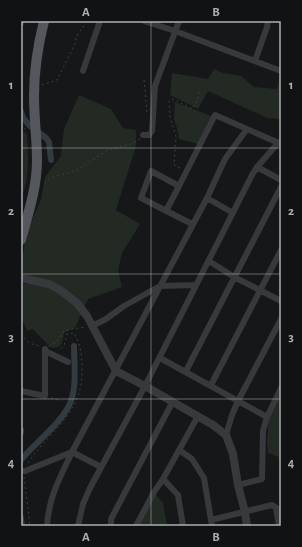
<svg xmlns="http://www.w3.org/2000/svg" width="302" height="547" font-family="'Alegreya Sans',sans-serif">
  <style>
    .green { fill: #232a23 }
    .lines { fill: none; stroke-linecap: round; stroke-linejoin: round }
    .canal { stroke: #313b40; stroke-width: 6 }
    .path { stroke: #3e4043; stroke-width: 1; stroke-dasharray: 2 3; stroke-linecap: butt }
    .minor { stroke: #38393d; stroke-width: 6 }
    .tertiary { stroke: #38393d; stroke-width: 8 }
    .primary { stroke: #54575b; stroke-width: 10 }
    .minor-bridge { stroke: #38393d; stroke-width: 6 }
    .grid { fill: none; stroke: #aab0b6; stroke-width: 1; stroke-opacity: 0.55 }
    .neatline { fill: none; stroke: #aab0b6; stroke-width: 1.5 }
    .grid-label { font-size: 13px; text-anchor: middle; font-weight: bold; fill: #aab0b6 }
  </style>
  <rect width="100%" height="100%" fill="#161718"/>
  <path class="green" d="M214 69 223 73 241 76 254 87 277 89 281 73V119L267 118 208 91 198 109 170 95 172 73 208 79Z
    M79 95 111 109 123 128 136 130V146L116 210 140 224 122 253 118 270 122 287 88 299 75 328 64 333 62 343 59 347 53 348 48 345 33 329 27 331 21 316V284H36V278L23 274 22 262 26 234 41 199 45 177 61 156 64 129Z
    M175 102 211 116 198 144 179 139 177 128 174 119Z
    M21 130 27 134C28 154 30 173 24 191L21 192Z
    M281 395V464L279 457 268 453 267 441 269 418Z
    M154 492 163 503 167 526H138Z"/>
  <g class="lines">
    <path class="canal" d="M21 23V21
      M21 111 23 118 29 125 46 138 49 142 51 160
      M21 460C35 443 64 421 71 401 77 384 74 363 74 346
      M21 518 22 526"/>
    <path class="path" d="M144 80 147 112
      M42 85 57 80 76 42V37L87 21
      M21 124 27 131
      M180 168 174 165 176 136 170 117 169 101 173 99 192 109 198 100 199 88
      M44 183 51 178 77 170 108 150 131 144 140 139
      M21 334 29 343 39 346
      M49 347 58 340 65 330 86 327
      M51 398 61 401
      M28 463C50 429 83 415 82 369 82 355 81 346 74 333L67 334 64 346 58 350
      M24 477 30 526"/>
    <path class="minor" d="M144 21 175 31 281 71
      M255 61 267 27 268 21
      M83 71 100 21
      M143 135H149L152 131 155 86 179 21
      M257 167 281 180
      M207 198 233 213
      M166 211 179 186
      M192 224 141 198 151 171 179 186 215 115 281 144
      M209 261 234 277 281 301
      M92 326 106 319 124 306 160 286 195 285
      M45 351 68 362
      M160 358 267 417
      M186 371 281 187
      M211 385 281 250
      M21 391 45 396V349
      M21 430V432
      M226 435 232 415 238 401 281 319
      M179 450 192 459 204 478 212 526
      M25 471 72 452 101 467
      M163 479 178 495 183 526
      M238 485 262 479 263 431 267 417 281 388
      M276 508 279 526
      M211 520 272 505 281 511
      M47 526C49 496 60 478 72 452L207 198 225 159 247 129
      M78 526 83 504 90 488 145 386 252 175 257 167 279 142
      M111 526V519L172 403
      M136 526 154 492 163 479 198 416"/>
    <path class="tertiary" d="M21 278 49 284 60 290 77 303 87 316 116 371 145 386 213 425 226 435 233 454 238 485 245 512 247 526"/>
    <path class="primary" d="M21 240C28 214 37 188 37 160 37 139 34 118 34 96 34 71 38 45 44 21"/>
    <path class="minor-bridge" d="M21 471H25"/>
  </g>
  <path class="grid" d="M151 21V526M21 148H281M21 274H281M21 399H281"/>
  <rect width="302" height="547" fill="none" stroke="#111213" stroke-width="44"/>
  <rect x="22" y="22" width="258" height="503" class="neatline"/>
  <g class="grid-label">
    <text x="86" y="16">A</text>
    <text x="216" y="16">B</text>
    <text x="11" y="89">1</text>
    <text x="291" y="89">1</text>
    <text x="11" y="215">2</text>
    <text x="291" y="215">2</text>
    <text x="11" y="341">3</text>
    <text x="291" y="341">3</text>
    <text x="11" y="467">4</text>
    <text x="291" y="467">4</text>
    <text x="86" y="541">A</text>
    <text x="216" y="541">B</text>
  </g>
</svg>
